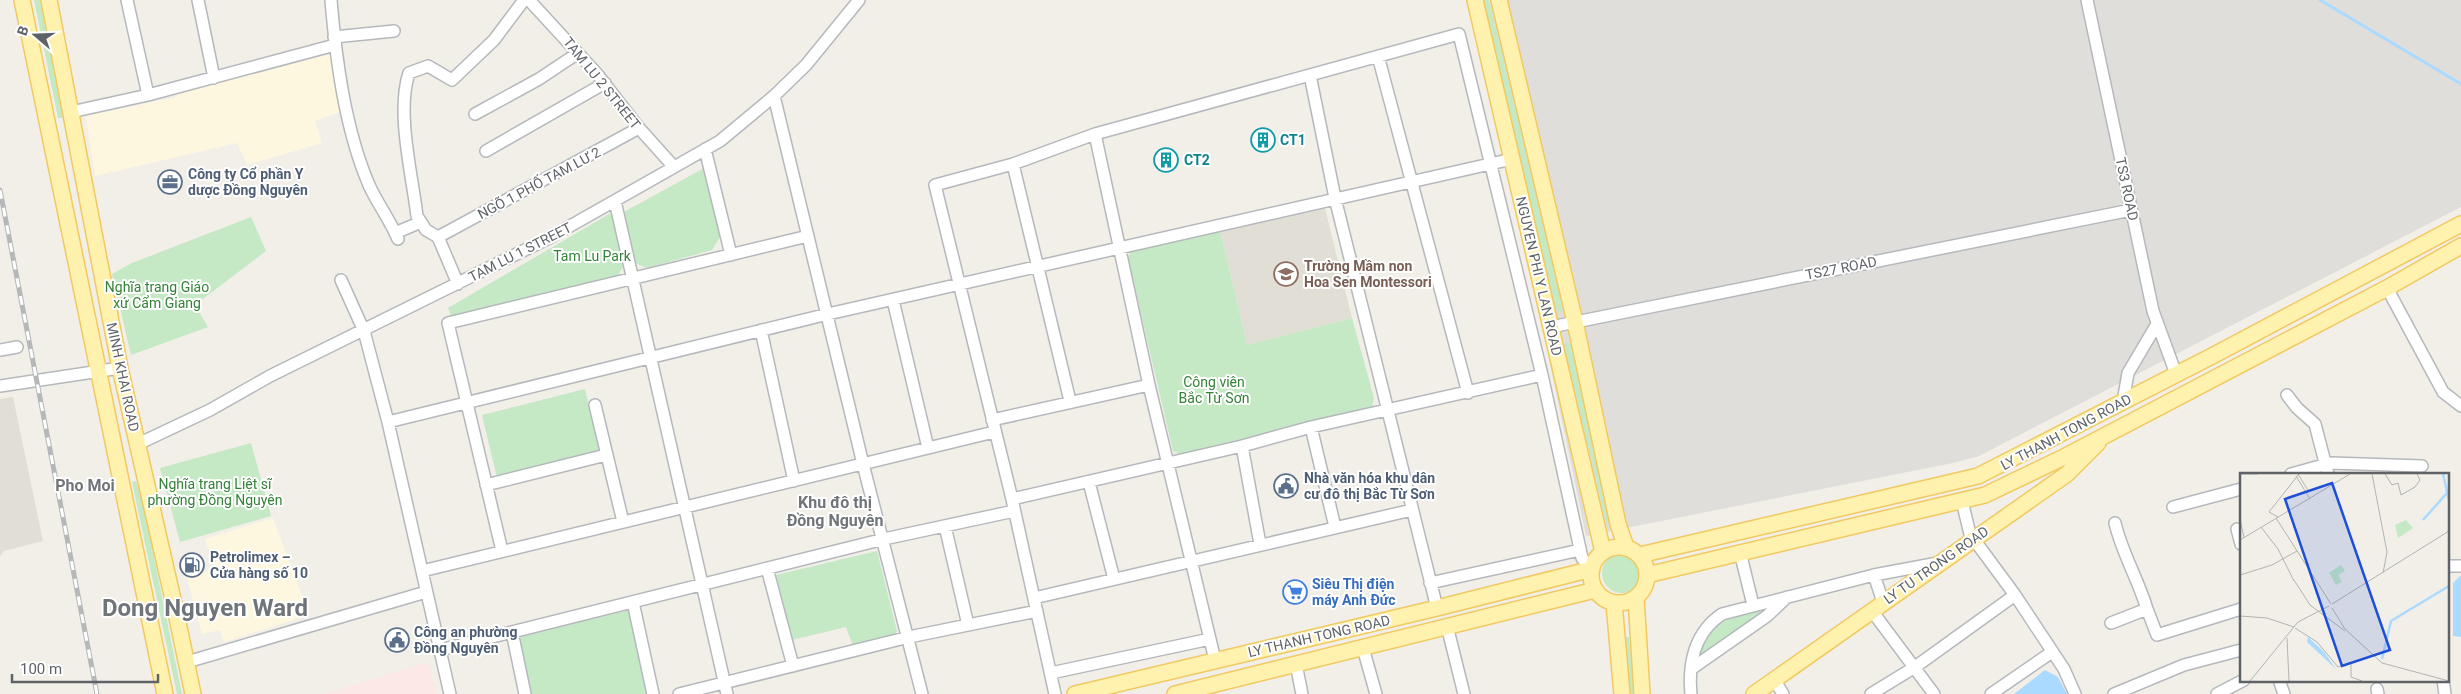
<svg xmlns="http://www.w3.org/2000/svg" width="2461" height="694" font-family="Roboto,sans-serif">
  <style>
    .commercial { fill: #fef7e0 }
    .industrial { fill: #e0deda }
    .education { fill: #e1ded6 }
    .medical { fill: #fce8e6 }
    .green { fill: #c5e8c5 }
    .water { fill: #aadaff }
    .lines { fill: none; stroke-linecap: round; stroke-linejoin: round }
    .stream { stroke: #aadaff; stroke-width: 3 }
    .minor-casing { stroke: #b5b8bc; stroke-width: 14 }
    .major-casing { stroke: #f2c960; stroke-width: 18 }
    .minor { stroke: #fff; stroke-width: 11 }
    .major { stroke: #fff2af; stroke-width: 15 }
    .rail-casing { stroke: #b6b7b8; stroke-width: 5 }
    .rail { stroke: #fff; stroke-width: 3; stroke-dasharray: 9; stroke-linecap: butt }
    .labels { text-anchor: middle; stroke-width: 4; stroke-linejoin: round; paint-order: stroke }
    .street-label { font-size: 14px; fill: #5f6368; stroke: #fff }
    .culture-label { font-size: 14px; font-weight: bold; fill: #0d838f; stroke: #fff; text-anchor: start }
    .service-label { font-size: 14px; font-weight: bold; fill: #4e5e75; stroke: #fff; text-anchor: start }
    .park-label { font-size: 14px; fill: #348238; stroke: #fff }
    .education-label { font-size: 14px; font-weight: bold; fill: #785e54; stroke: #fff; text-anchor: start }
    .shop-label { font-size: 14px; font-weight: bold; fill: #366cbe; stroke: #fff; text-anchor: start }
    .quarter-label { font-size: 16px; font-weight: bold; fill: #70757a; stroke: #fff }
    .town-label { font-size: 24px; font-weight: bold; fill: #70757a; stroke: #fff }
    .inset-river { fill: none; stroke: #aadaff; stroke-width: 2.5 }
    .inset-road { fill: none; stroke: #b3b3b1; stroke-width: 1 }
    .view { fill: #1d4ed8; fill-opacity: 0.15; stroke: #1d4ed8; stroke-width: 2.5 }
    .inset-edge { fill: none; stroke: #5f6368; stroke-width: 2.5 }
  </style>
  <rect width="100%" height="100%" fill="#f1efe8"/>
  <path class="commercial" d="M331 54 344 111 315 121 322 143 247 165 237 143 95 176 86 116 177 97 176 93Z
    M273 518 309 615 224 642 220 630 202 634 187 578 214 569 205 539Z"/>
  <path class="industrial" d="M1474 0H2461V207L1979 456 1953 463 1586 536Z"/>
  <path class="education" d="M1324 204 1352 318 1247 345 1220 230Z
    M13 397 43 541 4 551 0 556V399Z"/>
  <path class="medical" d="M428 662 436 694H323L379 677Z"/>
  <path class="green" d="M34 0H40L63 118H58Z
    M1482 0H1489L1563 309 1561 313 1556 309Z
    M706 167 720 237 712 250 647 268 635 263 622 213Z
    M611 213 623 267 616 278 452 318 448 308Z
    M251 217 266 251 195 305 208 327 131 355 112 274 132 263Z
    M1220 230 1247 345 1352 318 1374 398 1372 408 1179 454 1173 451 1128 258 1131 250Z
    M1567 342 1571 345 1612 521 1610 524 1606 521 1564 345Z
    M585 389 600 452 497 478 482 415Z
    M251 443 271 516 180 542 160 468Z
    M136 481 143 503 182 694H177L132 482Z
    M877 551 897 631 892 638 854 649 846 627 792 640 776 575Z
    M1602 573a20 20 0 1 1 40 0a20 20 0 1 1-40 0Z
    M1762 609 1766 611 1701 658 1696 656C1698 646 1701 643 1707 636 1725 615 1737 614 1762 609Z
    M630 610 648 694H531L519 635Z
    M1625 637H1629L1634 694H1629Z"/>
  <path class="water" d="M2460 576H2461V637L2453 636V583Z
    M2045 670 2058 677 2067 694H2014Z"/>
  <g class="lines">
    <path class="stream" d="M2320 0 2461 84"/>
    <g class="minor-casing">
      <path id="minor" d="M127 0 148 95
        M198 0 214 78
        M331 0C336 60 345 129 369 185 377 203 390 220 398 239
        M529 0 598 75 639 128 674 167
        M2087 0 2153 311 2176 374
        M334 37 394 31
        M1378 56 1468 393
        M1310 75 1335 198 1437 608
        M774 96 863 464 922 694
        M71 112 148 95 335 45
        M475 114 539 79 578 53
        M1095 134 1149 385 1215 660
        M705 149 731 255
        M486 151 605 83
        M1013 164 1070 401
        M615 201 727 694
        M395 233 421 222
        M438 237 639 128
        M341 280 364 331 388 422 450 694
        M458 284 438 237 426 230 417 216C412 174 396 112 409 73L428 66 452 80 494 40 524 0
        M2387 288 2443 392 2461 406
        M893 300 928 448
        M1551 327 2131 210
        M761 330 794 481
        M0 350 17 347
        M0 386 120 368
        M2287 395 2297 408 2315 424 2328 474
        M2123 402 2128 373 2157 324
        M595 405 623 522
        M992 420 1149 385
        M388 422 828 314 1512 159
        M1311 427 1335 527
        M138 444 210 410 270 376 549 238 720 141 774 96 806 65 859 0
        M1242 446 1260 544
        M2291 474 2331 463 2422 466
        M1089 482 1114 579
        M486 485 606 455
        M1012 499 1242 446 1311 427 1542 375
        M2173 507 2241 489
        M2115 523C2122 553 2138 579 2147 609
        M945 526 968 625
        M2237 529 2241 544
        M502 551 448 323 808 236
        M1740 552 1753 605
        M2447 566H2461
        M767 568 793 666
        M422 571 994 432
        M1874 575 1883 602
        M1430 583 1580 550
        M2015 595 2064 669 2075 694
        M1034 598 1412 510
        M633 602 653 694
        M1872 611 1934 694
        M2111 623 2147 609 2157 635 2241 609
        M1447 626 1464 694
        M512 632 525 694
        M1363 648 1376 694
        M440 650 884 539 1014 511
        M187 662 426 592
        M1296 664 1302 694
        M1691 669 1767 616 1787 597
        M1051 673 1210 639
        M1774 679 1783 694
        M2279 680 2284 694
        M2443 680 2445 694
        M2377 689 2378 694
        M679 694 909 637 1037 611
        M1055 694 1012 499 935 185 1013 164 1095 134 1459 34 1542 375 1582 558 1592 569
        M1691 694C1688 663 1695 632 1722 614L1874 575 1938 563
        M1871 694 1915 667 2015 595 1970 534 1962 501
        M1991 694 2052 652
        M2114 694 2184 665 2241 650
        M2217 694 2244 680"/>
    </g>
    <g class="major-casing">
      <path id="major" d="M22 0 165 694
        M49 0 120 368 175 608 193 694
        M1475 0 1603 552
        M1499 0 1575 322 1618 524 1626 547
        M1591 575a28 28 0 1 1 56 0a28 28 0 1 1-56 0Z
        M1640 555 1978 476 2216 354 2461 224
        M1647 575 1985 495 2064 457 2387 288 2461 246
        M1636 598 1642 694
        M1614 603 1622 694
        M1075 694 1437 608 1592 569
        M1175 694 1595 590
        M1754 694 2067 474 2098 443"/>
    </g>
    <use href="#minor" class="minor"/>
    <use href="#major" class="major"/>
    <g class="rail-casing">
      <path id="rail" d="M0 190 97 694"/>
    </g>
    <use href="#rail" class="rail"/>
  </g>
  <defs>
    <g id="building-ring" transform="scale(1.25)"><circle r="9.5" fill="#fff" stroke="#0f9aa8" stroke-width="1.5"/><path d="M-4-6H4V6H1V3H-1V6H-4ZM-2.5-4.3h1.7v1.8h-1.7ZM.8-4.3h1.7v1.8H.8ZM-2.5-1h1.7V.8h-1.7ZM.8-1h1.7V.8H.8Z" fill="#0f9aa8"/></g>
    <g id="office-ring" transform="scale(1.25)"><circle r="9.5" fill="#fff" stroke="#5c6f8a" stroke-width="1.5"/><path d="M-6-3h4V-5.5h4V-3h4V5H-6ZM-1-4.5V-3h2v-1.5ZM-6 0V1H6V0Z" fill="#5c6f8a"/></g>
    <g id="school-ring" transform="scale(1.25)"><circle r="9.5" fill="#fff" stroke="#8d6e63" stroke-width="1.5"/><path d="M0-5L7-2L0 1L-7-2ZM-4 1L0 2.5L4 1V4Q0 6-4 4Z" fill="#8d6e63"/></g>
    <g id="civic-ring" transform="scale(1.25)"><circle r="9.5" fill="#fff" stroke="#5c6f8a" stroke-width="1.5"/><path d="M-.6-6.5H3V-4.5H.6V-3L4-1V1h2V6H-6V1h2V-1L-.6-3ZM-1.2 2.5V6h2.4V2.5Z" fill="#5c6f8a"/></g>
    <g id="fuel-ring" transform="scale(1.25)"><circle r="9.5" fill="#fff" stroke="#5c6f8a" stroke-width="1.5"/><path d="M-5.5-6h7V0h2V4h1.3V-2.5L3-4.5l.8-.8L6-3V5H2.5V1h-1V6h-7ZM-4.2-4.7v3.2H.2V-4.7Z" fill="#5c6f8a"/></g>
    <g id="supermarket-ring" transform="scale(1.25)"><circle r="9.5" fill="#fff" stroke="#3f7fe0" stroke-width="1.5"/><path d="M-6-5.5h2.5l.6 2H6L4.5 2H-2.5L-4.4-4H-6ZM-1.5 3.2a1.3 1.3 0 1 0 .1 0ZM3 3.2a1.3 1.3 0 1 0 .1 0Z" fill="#3f7fe0"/></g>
  </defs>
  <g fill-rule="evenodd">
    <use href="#building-ring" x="1263" y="140"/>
    <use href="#building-ring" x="1166" y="160"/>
    <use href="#office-ring" x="170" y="182"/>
    <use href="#school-ring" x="1286" y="274"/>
    <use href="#civic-ring" x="1286" y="486"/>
    <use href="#fuel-ring" x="192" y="565"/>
    <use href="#supermarket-ring" x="1295" y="592"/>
    <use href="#civic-ring" x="397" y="640"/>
  </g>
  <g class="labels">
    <g class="street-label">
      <text transform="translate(602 83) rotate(51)" y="5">TAM LU 2 STREET</text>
      <text transform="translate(539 183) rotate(-28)" y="5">NGÕ 1 PHỐ TAM LƯ 2</text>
      <text transform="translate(2127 189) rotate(78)" y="5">TS3 ROAD</text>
      <text transform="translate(520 252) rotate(-27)" y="5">TAM LU 1 STREET</text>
      <text transform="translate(1841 268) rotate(-11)" y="5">TS27 ROAD</text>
      <text transform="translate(1539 276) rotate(77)" y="5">NGUYEN PHI Y LAN ROAD</text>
      <text transform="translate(123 377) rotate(78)" y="5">MINH KHAI ROAD</text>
      <text transform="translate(2066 432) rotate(-28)" y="5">LY THANH TONG ROAD</text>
      <text transform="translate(1936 565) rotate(-35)" y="5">LY TU TRONG ROAD</text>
      <text transform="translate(1319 636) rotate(-13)" y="5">LY THANH TONG ROAD</text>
    </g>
    <g class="culture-label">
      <text x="1280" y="145">CT1</text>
      <text x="1184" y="165">CT2</text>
    </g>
    <g class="service-label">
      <text x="188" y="179">Công ty Cổ phần Y<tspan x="188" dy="16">dược Đồng Nguyên</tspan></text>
      <text x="1304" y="483">Nhà văn hóa khu dân<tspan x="1304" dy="16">cư đô thị Bắc Từ Sơn</tspan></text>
      <text x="210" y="562">Petrolimex –<tspan x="210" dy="16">Cửa hàng số 10</tspan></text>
      <text x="414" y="637">Công an phường<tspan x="414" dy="16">Đồng Nguyên</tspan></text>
    </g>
    <g class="park-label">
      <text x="592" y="261">Tam Lu Park</text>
      <text x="157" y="292">Nghĩa trang Giáo<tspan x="157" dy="16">xứ Cẩm Giang</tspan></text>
      <text x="1214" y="387">Công viên<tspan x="1214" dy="16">Bắc Từ Sơn</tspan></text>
      <text x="215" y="489">Nghĩa trang Liệt sĩ<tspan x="215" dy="16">phường Đồng Nguyên</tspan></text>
    </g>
    <g class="education-label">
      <text x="1304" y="271">Trường Mầm non<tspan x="1304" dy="16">Hoa Sen Montessori</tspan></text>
    </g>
    <g class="shop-label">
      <text x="1312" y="589">Siêu Thị điện<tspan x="1312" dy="16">máy Anh Đức</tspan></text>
    </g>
    <g class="quarter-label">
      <text x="85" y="491">Pho Moi</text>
      <text x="835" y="508">Khu đô thị<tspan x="835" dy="18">Đồng Nguyên</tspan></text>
    </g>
    <g class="town-label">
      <text x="205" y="616">Dong Nguyen Ward</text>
    </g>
  </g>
  <g transform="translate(2240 473)">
    <rect width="209" height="209" fill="#f1efe8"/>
    <path d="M166 47 173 55 158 65 155 52ZM101 92 105 98 98 102 102 109 96 112 89 100Z" fill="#c5e8c5"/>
    <path d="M68 164 84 179 96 196 67 169Z" fill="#aadaff"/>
    <path class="inset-river" d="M203 1 209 27M183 47 207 20M142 186 151 148 209 113"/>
    <path class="inset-road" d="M0 1H18M58 1 69 19M132 1 147 79 143 100M145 1 152 12 158 10 161 22 175 14 180 7 177 1M56 3 70 26M38 44 29 39 59 1M36 45 91 131M0 46 4 65M21 54 38 76 54 108M0 67 110 1M0 102 32 92 57 78M54 107 70 132 105 158M92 131 209 58M92 135 105 156 142 190 209 208M0 143 27 145 54 154M55 155 77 169 98 194 111 189V204L122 208M47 165 49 208M10 208 58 149 89 133"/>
    <path class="view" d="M92 10 150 177 102 193 45 26Z"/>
    <rect width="209" height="209" class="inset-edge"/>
  </g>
  <g transform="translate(35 35) rotate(289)" stroke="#ffffff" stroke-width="4" paint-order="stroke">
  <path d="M0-4L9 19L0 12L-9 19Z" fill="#5f6368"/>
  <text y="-8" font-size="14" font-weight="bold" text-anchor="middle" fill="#5f6368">B</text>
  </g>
  <path d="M12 674v8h146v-8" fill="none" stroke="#5f6368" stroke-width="2.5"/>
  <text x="20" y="674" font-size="15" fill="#5f6368" stroke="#ffffff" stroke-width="4" paint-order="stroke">100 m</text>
</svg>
